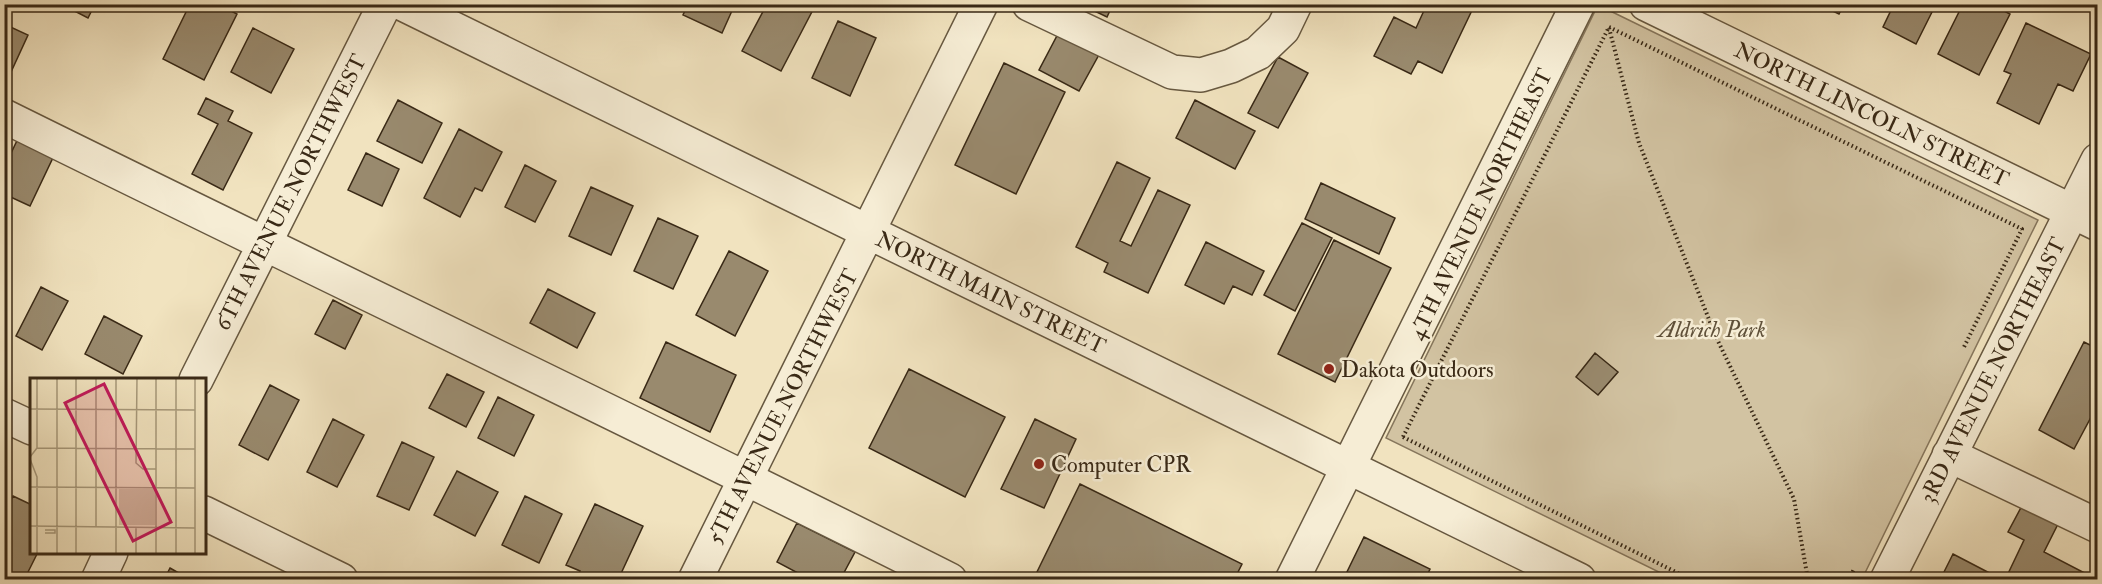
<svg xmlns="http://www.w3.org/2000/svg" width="2102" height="584" font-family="'IM FELL Double Pica',serif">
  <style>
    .green { fill: #d2c3a2; stroke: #86765c; stroke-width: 1.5 }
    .building { fill: #998a6e; stroke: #392916; stroke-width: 1.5 }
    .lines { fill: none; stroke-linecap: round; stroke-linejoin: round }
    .minor-casing { stroke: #675840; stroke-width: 36 }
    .path { stroke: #392916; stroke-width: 4; stroke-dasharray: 1.5 3; stroke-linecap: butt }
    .minor { stroke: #f6edd5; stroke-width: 33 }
    .poi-dot { fill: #8f2418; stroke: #f6edd5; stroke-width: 2 }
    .labels { text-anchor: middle; stroke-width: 5; stroke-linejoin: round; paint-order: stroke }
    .street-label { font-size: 22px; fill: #392916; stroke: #f6edd5 }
    .park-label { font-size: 22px; font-style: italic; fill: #5f5039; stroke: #f6edd5 }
    .poi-label { font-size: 22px; fill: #392916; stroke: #f6edd5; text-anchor: start }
    .inset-road { fill: none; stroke: #a7997b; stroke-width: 1.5 }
    .view { fill: #c2185b; fill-opacity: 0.15; stroke: #c2185b; stroke-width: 3 }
    .inset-edge { fill: none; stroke: #392916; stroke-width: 3 }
  </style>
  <rect width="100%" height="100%" fill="#f1e3bf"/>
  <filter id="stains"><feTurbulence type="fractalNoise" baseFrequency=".00333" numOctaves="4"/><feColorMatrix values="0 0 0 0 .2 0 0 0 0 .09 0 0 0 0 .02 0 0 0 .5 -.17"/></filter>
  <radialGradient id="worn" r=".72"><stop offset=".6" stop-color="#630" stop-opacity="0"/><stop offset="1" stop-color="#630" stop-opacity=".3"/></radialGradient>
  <path class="green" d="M1598 5 2038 220 1862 579H1673L1386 438Z"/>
  <path class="building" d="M61 4H95L88 18Z
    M190 4H218L237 14 204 80 163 59Z
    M688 4H735L722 33 683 15Z
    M767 4H816L781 71 742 51Z
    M1080 4H1113L1107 17Z
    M1427 4H1475L1442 73 1418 61 1411 74 1374 56 1394 17 1416 28Z
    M1818 4H1844L1839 14Z
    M1894 4H1936L1916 44 1883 27Z
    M1963 4H1991L2010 14 1979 75 1938 54Z
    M838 21 876 38 850 96 812 78Z
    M2026 23 2091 54 2073 91 2058 84 2039 124 1997 103 2011 74 2004 71Z
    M4 24 28 35 11 72 4 69Z
    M253 28 294 49 271 93 231 72Z
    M1060 30 1101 51 1079 91 1039 70Z
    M1278 57 1308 73 1278 128 1248 113Z
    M1004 63 1065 92 1016 194 955 165Z
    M206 98 233 111 228 121 252 133 223 190 192 174 218 124 198 114Z
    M398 100 442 123 422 163 377 141Z
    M1195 100 1255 131 1235 169 1176 138Z
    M23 128 59 145 30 206 4 194V168Z
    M459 129 502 152 482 191 475 188 460 217 424 198Z
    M366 153 399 169 382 206 348 190Z
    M1117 162 1150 178 1120 241 1131 246 1158 190 1190 205 1148 293 1104 272 1108 263 1076 247Z
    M525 165 556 181 535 222 505 207Z
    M1321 183 1395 218 1379 254 1305 219Z
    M591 187 633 206 611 255 569 236Z
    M658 218 698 236 673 289 634 271Z
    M1302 223 1332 238 1295 311 1264 295Z
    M1334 240 1391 268 1335 382 1278 354Z
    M1206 242 1264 271 1252 295 1233 286 1224 304 1185 285Z
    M729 251 768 271 735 336 696 315Z
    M41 287 68 301 42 350 16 336Z
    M548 289 595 313 577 348 530 323Z
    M333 300 362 315 345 349 315 334Z
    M104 316 142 336 123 374 85 354Z
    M666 342 736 375 710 432 640 398Z
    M2084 342 2098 349V404L2074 449 2039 430Z
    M1595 353 1618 372 1598 395 1576 377Z
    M909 369 1005 417 965 497 869 448Z
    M447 374 484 392 466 427 429 408Z
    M270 385 299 400 268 460 239 445Z
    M498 397 534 415 514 456 478 438Z
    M333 419 364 435 337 487 307 472Z
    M1035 419 1076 439 1044 508 1001 489Z
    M402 442 434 457 409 510 377 496Z
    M457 471 498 492 475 536 434 515Z
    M1080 484 1242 564 1234 580 1034 578Z
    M13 496 32 505V552H38L24 580 4 569V514Z
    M525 496 562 514 539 563 502 545Z
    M2025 500 2061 518 2044 552 2098 580H2005L2024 540 2008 532Z
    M595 504 643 526 618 580H576L580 571 566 565Z
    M797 523 855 552 840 580H811L777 562Z
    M1364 537 1430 569 1425 580H1343Z
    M1953 554 2003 580H1940Z
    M170 568 191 580H164Z"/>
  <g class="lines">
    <g class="minor-casing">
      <path id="minor" d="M403 4 1579 580
        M1029 4 1172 72 1201 75 1231 66 1258 53 1283 29 1295 4
        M1646 4 2098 224
        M4 116C319 272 636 422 950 580
        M196 380 385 4
        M4 415 32 428
        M1949 455 2098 526
        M204 513 341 580
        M98 580 111 552
        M695 580 981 4
        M1292 580 1578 4
        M1887 580 2098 160"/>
    </g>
    <path class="path" d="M1609 27 2022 229 1964 347
      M1609 28 1639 143 1716 337 1794 499 1808 580
      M1403 437 1609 27
      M1403 437 1692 580
      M1849 580 1854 569"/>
    <use href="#minor" class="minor"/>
  </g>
  <g class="poi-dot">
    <circle cx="1329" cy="369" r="6"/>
    <circle cx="1039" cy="464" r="6"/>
  </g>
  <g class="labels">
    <g class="street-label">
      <text transform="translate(1872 114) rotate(26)" y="8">NORTH LINCOLN STREET</text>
      <text transform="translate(290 192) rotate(-63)" y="8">6TH AVENUE NORTHWEST</text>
      <text transform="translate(1480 204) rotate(-64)" y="8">4TH AVENUE NORTHEAST</text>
      <text transform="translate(991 292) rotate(26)" y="8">NORTH MAIN STREET</text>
      <text transform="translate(1992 370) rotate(-63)" y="8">3RD AVENUE NORTHEAST</text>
      <text transform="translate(782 406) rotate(-63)" y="8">5TH AVENUE NORTHWEST</text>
    </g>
    <g class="park-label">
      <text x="1712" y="337">Aldrich Park</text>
    </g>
    <g class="poi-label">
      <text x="1341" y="377">Dakota Outdoors</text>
      <text x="1051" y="472">Computer CPR</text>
    </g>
  </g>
  <g transform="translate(30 378)">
    <rect width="176" height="176" fill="#f1e3bf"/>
    <path d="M89 111H125V147H89Z" fill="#d2c3a2"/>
    <path class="inset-road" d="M27 0V175M107 0 106 85 113 91H126M126 0V175M146 0V175M0 31 165 32M7 70 165 71M0 79 7 70V0M0 81 7 99V175M0 109 165 110M0 148 165 150M66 149V0M106 149V175M15 152H25V155H15M46 175V0M86 175V0M165 175V0"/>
    <path class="view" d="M74 6 141 144 103 163 35 25Z"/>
    <rect width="176" height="176" class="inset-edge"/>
  </g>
  <rect width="2102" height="584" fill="none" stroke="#f1e3bf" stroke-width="24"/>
  <rect x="6" y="6" width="2090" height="572" fill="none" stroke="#392916" stroke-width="3"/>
  <rect x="12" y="12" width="2078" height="560" fill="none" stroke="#392916" stroke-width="1.5"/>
  <rect width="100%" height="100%" filter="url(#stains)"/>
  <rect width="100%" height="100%" fill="url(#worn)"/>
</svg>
